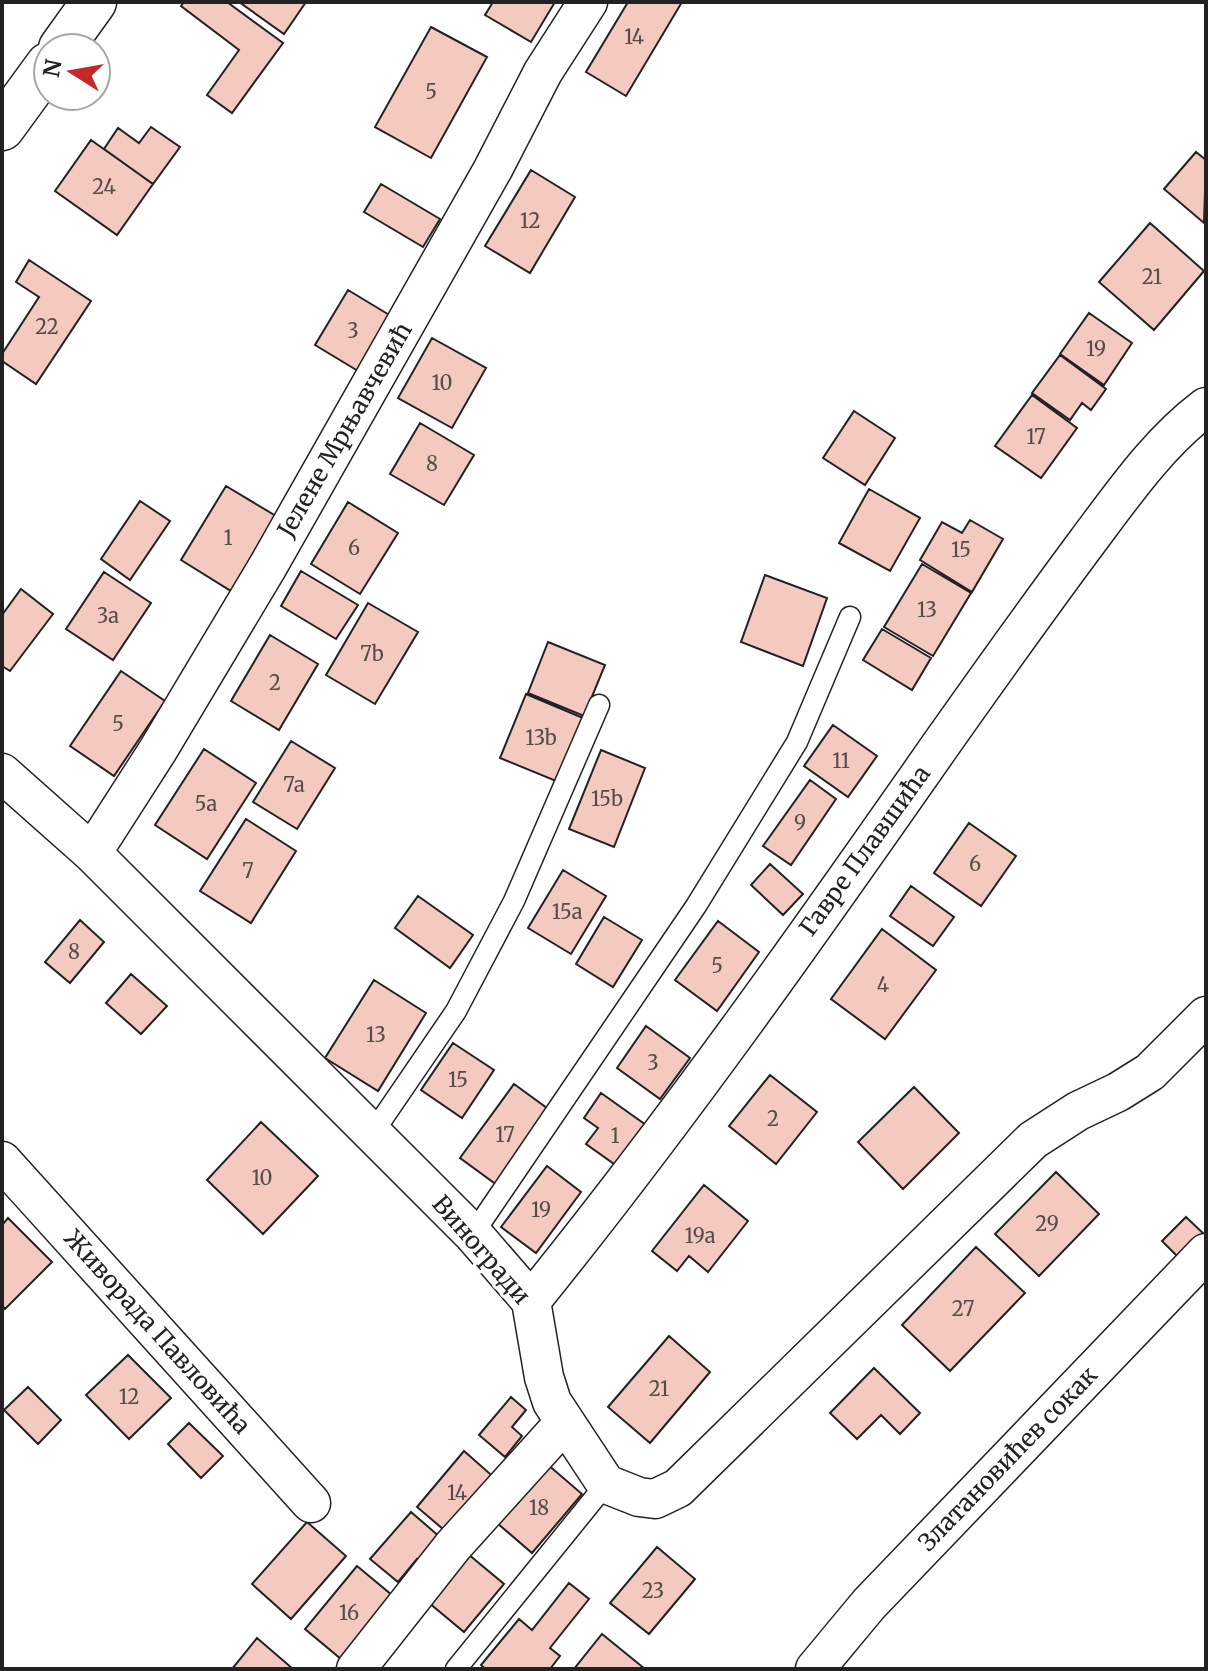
<svg xmlns="http://www.w3.org/2000/svg" width="1208" height="1671" font-family="Merriweather,serif">
  <style>
    .building { fill: #f3c9c0; stroke: #222; stroke-width: 2 }
    .lines { fill: none; stroke-linecap: round; stroke-linejoin: round }
    .service-casing { stroke: #222; stroke-width: 23 }
    .minor-casing { stroke: #222; stroke-width: 41 }
    .tertiary-casing { stroke: #222; stroke-width: 47 }
    .service { stroke: #fff; stroke-width: 20 }
    .minor { stroke: #fff; stroke-width: 38 }
    .tertiary { stroke: #fff; stroke-width: 44 }
    .labels { text-anchor: middle; stroke-width: 6; stroke-linejoin: round; paint-order: stroke }
    .number-label { font-size: 20px; fill: #564c4a }
    .street-label { font-size: 24px; fill: #222; stroke: #fff }
  </style>
  <rect width="100%" height="100%" fill="#fff"/>
  <path class="building" d="M184 2H227L283 43 232 113 207 95 239 50 181 6Z
    M239 2H306L284 34Z
    M493 2H555L531 42 485 15Z
    M628 2H682L626 96 586 72Z
    M431 27 487 57 431 158 375 127Z
    M151 127 180 147 153 184 104 149 118 128 139 143Z
    M91 140 153 184 117 235 55 191Z
    M1196 152 1206 160 1204 223 1164 189Z
    M531 170 575 197 530 273 485 246Z
    M381 184 440 219 423 247 364 212Z
    M1150 223 1204 271 1154 330 1099 282Z
    M29 260 91 301 36 384 2 361V354L39 297 16 282Z
    M348 290 391 316 358 371 315 345Z
    M1089 313 1132 343 1104 385 1060 354Z
    M432 338 486 368 452 428 398 398Z
    M1060 355 1106 389 1091 410 1082 403 1070 420 1032 393Z
    M1032 395 1077 428 1041 478 995 446Z
    M854 411 895 438 865 485 823 458Z
    M420 423 474 455 444 505 390 474Z
    M226 486 276 516 231 591 181 560Z
    M869 489 920 518 890 571 839 543Z
    M140 501 170 521 130 580 101 559Z
    M348 502 398 533 360 594 311 564Z
    M970 520 1003 539 972 592 920 560 942 522 962 533Z
    M922 564 971 593 933 656 884 627Z
    M301 571 358 605 336 639 281 606Z
    M104 572 151 603 113 660 66 629Z
    M765 575 827 598 803 666 741 642Z
    M21 589 53 614 10 671 2 666V615Z
    M368 603 418 632 375 704 326 675Z
    M882 629 931 658 912 690 863 660Z
    M270 635 318 664 279 730 231 701Z
    M548 642 605 665 584 716 528 693Z
    M121 671 165 701 114 776 70 746Z
    M526 694 583 718 556 781 500 758Z
    M833 725 877 756 848 797 804 766Z
    M291 741 335 768 297 829 253 802Z
    M204 749 256 783 207 859 155 825Z
    M601 750 645 768 614 847 569 829Z
    M810 780 836 799 791 865 763 846Z
    M246 819 296 851 251 923 200 891Z
    M969 823 1016 856 981 906 934 873Z
    M770 864 803 894 783 915 751 885Z
    M563 870 606 896 571 954 528 928Z
    M911 886 954 917 933 946 890 916Z
    M418 896 473 935 450 968 395 928Z
    M604 917 642 940 613 987 576 964Z
    M80 920 104 942 70 983 45 962Z
    M718 921 759 952 717 1011 675 980Z
    M882 929 936 970 885 1039 831 999Z
    M131 974 167 1006 141 1034 106 1003Z
    M374 980 426 1013 378 1091 325 1058Z
    M646 1026 690 1058 660 1099 617 1068Z
    M453 1043 494 1070 462 1118 421 1090Z
    M770 1075 817 1112 776 1164 729 1126Z
    M514 1084 551 1111 497 1185 460 1158Z
    M914 1087 959 1133 903 1189 858 1142Z
    M601 1093 646 1125 617 1166 586 1144 598 1128 584 1118Z
    M261 1122 318 1176 263 1234 207 1180Z
    M547 1166 581 1192 536 1253 501 1227Z
    M1056 1172 1099 1214 1039 1276 995 1234Z
    M704 1185 748 1221 708 1272 689 1256 677 1271 652 1251Z
    M1186 1217 1206 1236 1184 1263 1162 1241Z
    M8 1218 52 1262 5 1309 2 1305V1225Z
    M976 1247 1025 1293 950 1371 902 1325Z
    M669 1336 710 1372 650 1443 608 1407Z
    M128 1355 171 1398 129 1439 86 1395Z
    M874 1368 920 1413 900 1434 881 1415 857 1439 830 1413Z
    M28 1387 61 1420 38 1444 4 1410Z
    M511 1397 526 1410 512 1427 522 1436 505 1457 479 1435Z
    M189 1423 223 1456 201 1478 168 1444Z
    M464 1451 497 1480 450 1535 417 1507Z
    M547 1464 582 1494 532 1553 497 1523Z
    M411 1512 448 1544 428 1568 417 1559 398 1582 370 1559Z
    M307 1522 346 1556 291 1619 252 1584Z
    M657 1547 695 1579 649 1634 610 1603Z
    M468 1554 504 1584 464 1632 428 1602Z
    M357 1566 393 1596 341 1659 305 1629Z
    M569 1583 589 1599 550 1648 560 1656 550 1669H485L481 1665 519 1619 532 1630Z
    M602 1634 645 1669H574Z
    M257 1638 293 1669H232Z"/>
  <g class="lines">
    <g class="service-casing">
      <path id="service" d="M372 1134 456 1011 514 901 599 705
        M473 1234 696 906 797 742 850 617
        M456 1669 606 1484"/>
    </g>
    <g class="minor-casing">
      <path id="minor" d="M2 773 92 853 473 1234 531 1301 544 1377 552 1402 606 1484 639 1497 655 1499 678 1488 1033 1140 1078 1111 1118 1092 1150 1072 1206 1016
        M92 853 158 750 268 566 493 169 543 72 588 2
        M2 1161 311 1503
        M531 1301C676 1122 810 932 942 743 990 675 1038 608 1087 542 1123 494 1158 443 1206 407
        M356 1669 453 1546 565 1422
        M815 1669 869 1604 1206 1253"/>
    </g>
    <g class="tertiary-casing">
      <path id="tertiary" d="M61 48 94 2
        M2 128 48 65"/>
    </g>
    <use href="#service" class="service"/>
    <use href="#minor" class="minor"/>
    <use href="#tertiary" class="tertiary"/>
  </g>
  <g class="labels">
    <g class="number-label">
      <text x="634" y="44">14</text>
      <text x="431" y="99">5</text>
      <text x="104" y="194">24</text>
      <text x="530" y="228">12</text>
      <text x="1152" y="284">21</text>
      <text x="47" y="334">22</text>
      <text x="353" y="338">3</text>
      <text x="1096" y="356">19</text>
      <text x="442" y="390">10</text>
      <text x="1036" y="444">17</text>
      <text x="432" y="471">8</text>
      <text x="228" y="545">1</text>
      <text x="354" y="555">6</text>
      <text x="961" y="557">15</text>
      <text x="927" y="617">13</text>
      <text x="108" y="623">3a</text>
      <text x="372" y="661">7b</text>
      <text x="275" y="690">2</text>
      <text x="118" y="731">5</text>
      <text x="541" y="745">13b</text>
      <text x="841" y="768">11</text>
      <text x="294" y="792">7a</text>
      <text x="607" y="806">15b</text>
      <text x="206" y="811">5a</text>
      <text x="800" y="830">9</text>
      <text x="975" y="871">6</text>
      <text x="248" y="878">7</text>
      <text x="567" y="919">15a</text>
      <text x="74" y="959">8</text>
      <text x="717" y="973">5</text>
      <text x="883" y="992">4</text>
      <text x="376" y="1042">13</text>
      <text x="653" y="1070">3</text>
      <text x="458" y="1087">15</text>
      <text x="773" y="1126">2</text>
      <text x="505" y="1142">17</text>
      <text x="615" y="1143">1</text>
      <text x="262" y="1185">10</text>
      <text x="541" y="1217">19</text>
      <text x="1047" y="1231">29</text>
      <text x="700" y="1243">19a</text>
      <text x="963" y="1316">27</text>
      <text x="659" y="1396">21</text>
      <text x="129" y="1404">12</text>
      <text x="457" y="1500">14</text>
      <text x="539" y="1515">18</text>
      <text x="653" y="1598">23</text>
      <text x="349" y="1620">16</text>
    </g>
    <g class="street-label">
      <text transform="translate(345 430) rotate(-60)" y="8">Јелене Мрњавчевић</text>
      <text transform="translate(865 851) rotate(-54)" y="8">Гавре Плавшића</text>
      <text transform="translate(481 1250) rotate(49)" y="8">Виногради</text>
      <text transform="translate(157 1332) rotate(48)" y="8">Живорада Павловића</text>
      <text transform="translate(1008 1459) rotate(-46)" y="8">Златановићев сокак</text>
    </g>
  </g>
  <rect width="1208" height="1671" fill="none" stroke="#222222" stroke-width="8"/>
  <g transform="translate(72 72) rotate(281)"><circle r="38" fill="#ffffff" stroke="#a7a7a7" stroke-width="2"/>
  <path d="M0-6L14 30L0 20L-14 30Z" fill="#c62828"/>
  <text y="-12" font-size="22" font-weight="bold" text-anchor="middle" fill="#222222">N</text>
  </g>
</svg>
